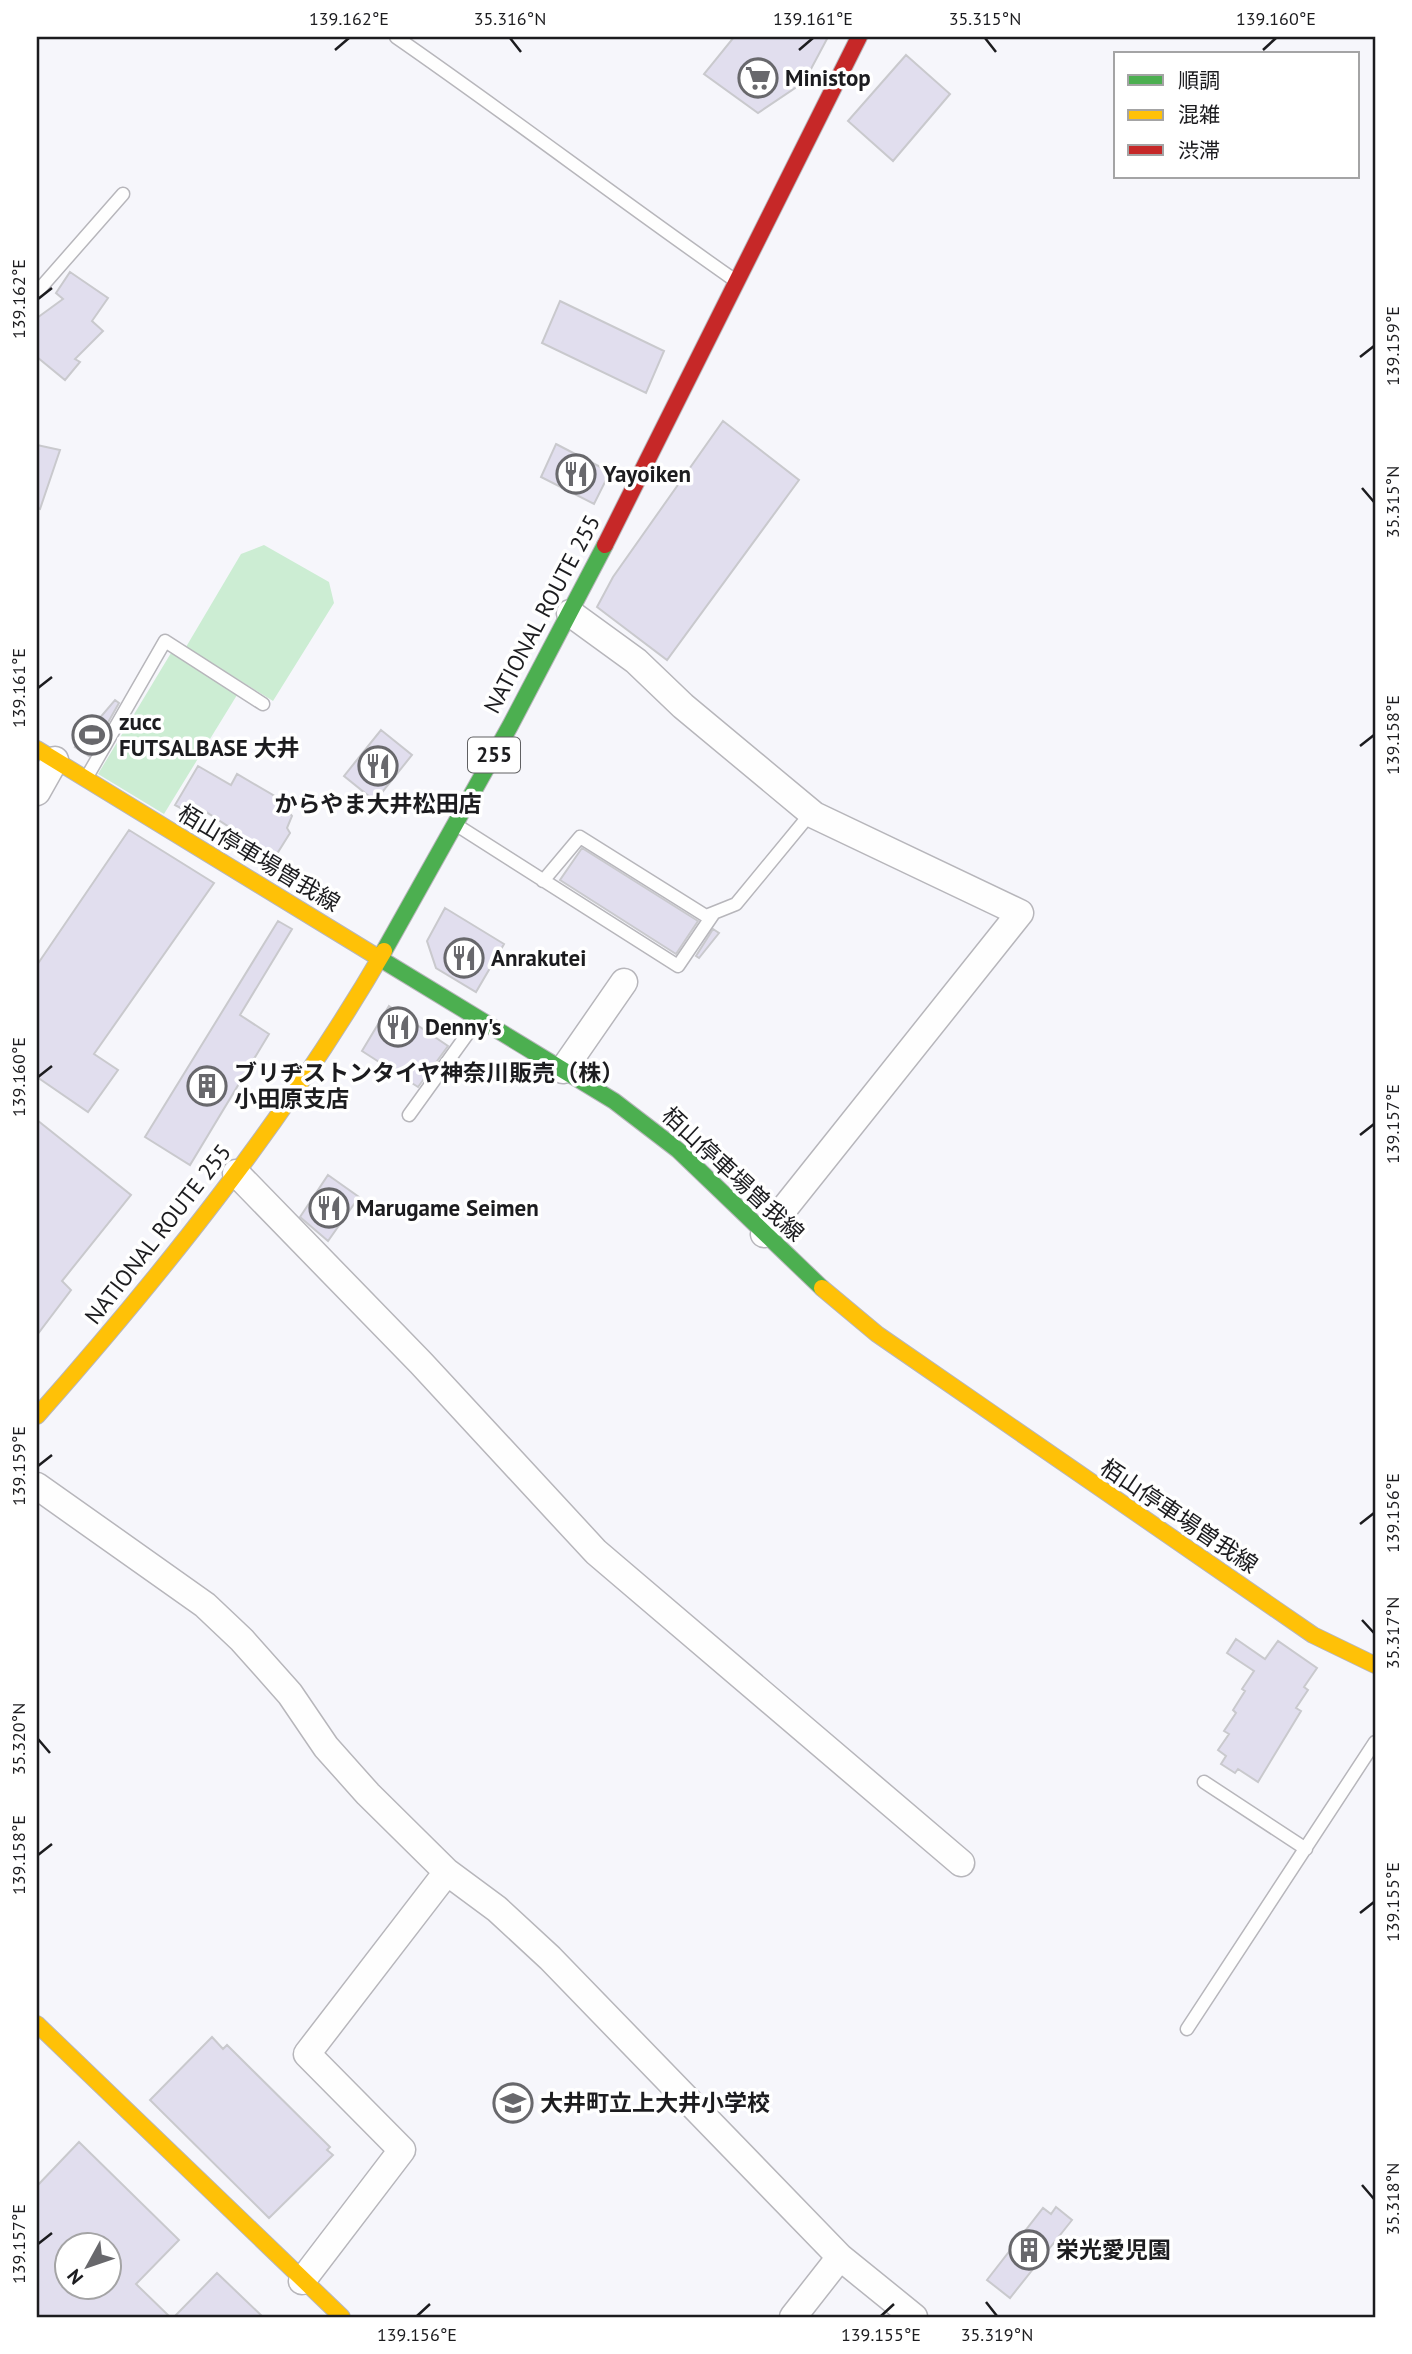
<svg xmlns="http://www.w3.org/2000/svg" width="1412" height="2354" font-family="'PT Sans','Noto Sans JP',sans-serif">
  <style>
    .green { fill: #ccedd3 }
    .building { fill: #e1deee; stroke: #c9c9cd; stroke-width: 2; fill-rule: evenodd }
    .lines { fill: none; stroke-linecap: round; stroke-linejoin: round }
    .lane-casing { stroke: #b7b6bb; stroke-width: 15 }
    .street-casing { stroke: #b7b6bb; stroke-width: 29 }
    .fast-casing { stroke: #b7b6bb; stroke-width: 18 }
    .slow-casing { stroke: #b7b6bb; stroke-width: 18 }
    .jam-casing { stroke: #b7b6bb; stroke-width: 18 }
    .lane { stroke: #fefefe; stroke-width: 12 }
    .street { stroke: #fefefe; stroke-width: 26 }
    .fast { stroke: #4caf50; stroke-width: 16 }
    .slow { stroke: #ffc107; stroke-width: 16 }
    .jam { stroke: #c62828; stroke-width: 16 }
    .ticks { fill: none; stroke: #1c1c1f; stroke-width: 2.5 }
    .labels { text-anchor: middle; stroke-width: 7; stroke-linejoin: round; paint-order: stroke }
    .shield { fill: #fff; stroke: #606062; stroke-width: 2 }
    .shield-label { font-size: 21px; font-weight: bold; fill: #1c1c1f }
    .poi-label { font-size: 23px; font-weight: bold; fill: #1c1c1f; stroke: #fff; text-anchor: start }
    .street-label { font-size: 23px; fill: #1c1c1f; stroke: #fff }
    .neatline { fill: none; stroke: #1c1c1f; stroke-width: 2.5 }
    .ticks-label { font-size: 18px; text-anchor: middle; fill: #1c1c1f }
  </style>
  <rect width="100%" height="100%" fill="#f6f6fb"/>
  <path class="green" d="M264 545 329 582 334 603 273 701 186 647 241 554Z
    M171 653 237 695 164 814 98 774Z"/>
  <path class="building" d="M734 37H828L804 82 758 113 704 74Z
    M906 55 950 94 893 161 848 121Z
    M70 272 108 298 92 321 103 331 75 359 80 362 65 380 37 357V318L63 299 56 293Z
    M560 301 664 351 646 393 542 343Z
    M723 421 799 480 667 660 597 607 613 577Z
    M556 444 610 472 594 504 541 477Z
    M37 445 60 450 40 509 37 508Z
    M115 700 119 703 89 756 75 747Z
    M381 730 412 755 375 801 344 776Z
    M198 766 231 785 237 774 290 805 288 811 292 816 287 828 290 833 275 857 200 808 195 816 175 805Z
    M129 830 214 883 94 1054 118 1070 88 1112 37 1077V965Z
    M582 848 698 921 676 954 560 880Z
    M445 908 504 944 476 992 436 968 427 941Z
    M278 921 292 929 240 1015 269 1034 190 1165 145 1137Z
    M713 929 719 933 699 958 696 956Z
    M389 1006 448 1046 418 1087 362 1051Z
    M37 1120 131 1195 62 1281 71 1290 37 1335Z
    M328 1175 359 1197 328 1241 300 1217Z
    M1236 1639 1265 1659 1278 1641 1317 1668 1304 1687 1308 1690 1296 1708 1301 1711 1258 1782 1238 1769 1235 1773 1221 1764 1226 1756 1218 1750 1229 1734 1224 1731 1236 1713 1233 1710 1245 1691 1242 1689 1254 1671 1227 1653Z
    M212 2037 223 2049 227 2045 330 2147 327 2150 333 2155 269 2218 150 2100Z
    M79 2142 179 2240 136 2284 170 2317H37V2186ZM66 2245H108V2287H66Z
    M1056 2207 1072 2220 1010 2298 987 2280 1043 2208 1051 2214Z
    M217 2273 263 2317H174Z"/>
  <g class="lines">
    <g class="lane-casing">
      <path id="lane" d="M396 37C510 116 620 200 733 279
        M37 292 123 194
        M88 775 165 641 263 704
        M458 826 678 966 714 913
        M543 881 580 837 706 916 736 904 811 813
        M409 1115 476 1022
        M1204 1782 1306 1849
        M1187 2029 1375 1742"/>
    </g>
    <g class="street-casing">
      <path id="street" d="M570 613 636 661 683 706 814 815 1020 913 764 1234
        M37 792 55 760
        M563 1070 624 982
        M236 1173 421 1363 596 1552 961 1863
        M37 1486 205 1605 242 1640 290 1694 326 1747 368 1794 447 1872 497 1909 550 1958 840 2257 914 2317
        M302 2281 402 2150 307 2054 447 1872
        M793 2317 840 2257"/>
    </g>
    <g class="fast-casing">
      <path id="fast" d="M384 951 510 726 605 545
        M374 955 614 1101 678 1150 822 1288"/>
    </g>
    <g class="slow-casing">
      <path id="slow" d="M37 749 374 955
        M822 1288 877 1334 1313 1635 1375 1665
        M37 1416C165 1271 287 1118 384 951
        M37 2024 342 2317"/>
    </g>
    <g class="jam-casing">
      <path id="jam" d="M605 545 859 37"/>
    </g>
    <use href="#lane" class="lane"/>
    <use href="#street" class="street"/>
    <use href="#fast" class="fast"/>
    <use href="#slow" class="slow"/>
    <use href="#jam" class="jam"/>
  </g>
  <path class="ticks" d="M510 38 521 52M985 38 996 52M335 50 349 38M799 50 813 38M1263 50 1276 38M38 299 52 288M1360 357 1374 346M1362 488 1374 502M38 688 52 677M1360 746 1374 735M38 1077 52 1066M1360 1135 1374 1124M38 1466 52 1455M1360 1524 1374 1513M1362 1620 1374 1633M38 1739 50 1753M38 1855 52 1844M1360 1913 1374 1902M1362 2185 1374 2199M38 2244 52 2233M986 2302 997 2316M417 2316 430 2304M881 2316 894 2304"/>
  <defs>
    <g id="supermarket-ring" transform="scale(2.0125)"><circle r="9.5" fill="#fff" stroke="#68686c" stroke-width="1.5"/><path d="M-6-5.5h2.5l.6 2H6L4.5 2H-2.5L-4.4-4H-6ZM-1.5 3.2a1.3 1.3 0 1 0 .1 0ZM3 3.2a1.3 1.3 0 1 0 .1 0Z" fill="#68686c"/></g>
    <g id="restaurant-ring" transform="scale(2.0125)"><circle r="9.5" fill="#fff" stroke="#68686c" stroke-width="1.5"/><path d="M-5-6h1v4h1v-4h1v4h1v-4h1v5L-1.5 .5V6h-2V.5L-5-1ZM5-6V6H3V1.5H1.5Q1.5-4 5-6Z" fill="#68686c"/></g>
    <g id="stadium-ring" transform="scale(2.0125)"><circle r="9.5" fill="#fff" stroke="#68686c" stroke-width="1.5"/><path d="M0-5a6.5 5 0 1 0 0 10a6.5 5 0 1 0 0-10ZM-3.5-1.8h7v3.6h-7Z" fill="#68686c"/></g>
    <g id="building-ring" transform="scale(2.0125)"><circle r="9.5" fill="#fff" stroke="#68686c" stroke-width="1.5"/><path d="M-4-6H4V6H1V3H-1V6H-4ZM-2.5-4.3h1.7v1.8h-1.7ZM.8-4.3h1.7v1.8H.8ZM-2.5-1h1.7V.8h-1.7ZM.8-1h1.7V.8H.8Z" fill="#68686c"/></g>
    <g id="school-ring" transform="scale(2.0125)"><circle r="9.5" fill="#fff" stroke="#68686c" stroke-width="1.5"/><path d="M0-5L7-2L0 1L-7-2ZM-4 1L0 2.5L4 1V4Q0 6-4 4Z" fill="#68686c"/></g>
  </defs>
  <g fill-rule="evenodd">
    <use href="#supermarket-ring" x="758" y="78"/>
    <use href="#restaurant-ring" x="576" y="474"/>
    <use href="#stadium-ring" x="92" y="735"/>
    <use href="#restaurant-ring" x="378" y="766"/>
    <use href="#restaurant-ring" x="464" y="958"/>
    <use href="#restaurant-ring" x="398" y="1027"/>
    <use href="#building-ring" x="207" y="1086"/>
    <use href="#restaurant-ring" x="329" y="1208"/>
    <use href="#school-ring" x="513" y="2103"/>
    <use href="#building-ring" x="1029" y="2250"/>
  </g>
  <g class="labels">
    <rect class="shield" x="468" y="737.5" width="52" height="35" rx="5"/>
    <g class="shield-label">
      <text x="494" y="762">255</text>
    </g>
    <g class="poi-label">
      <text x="785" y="86">Ministop</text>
      <text x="603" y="482">Yayoiken</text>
      <text x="119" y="730">zucc<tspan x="119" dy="26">FUTSALBASE 大井</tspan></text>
      <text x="378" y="812" text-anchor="middle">からやま大井松田店</text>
      <text x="491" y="966">Anrakutei</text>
      <text x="425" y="1035">Denny's</text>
      <text x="234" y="1081">ブリヂストンタイヤ神奈川販売（株）<tspan x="234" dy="26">小田原支店</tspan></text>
      <text x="356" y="1216">Marugame Seimen</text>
      <text x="540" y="2111">大井町立上大井小学校</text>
      <text x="1056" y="2258">栄光愛児園</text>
    </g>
    <g class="street-label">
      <text transform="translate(542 614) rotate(-62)" y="8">NATIONAL ROUTE 255</text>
      <text transform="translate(259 858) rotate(31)" y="8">栢山停車場曽我線</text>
      <text transform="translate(733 1174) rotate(43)" y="8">栢山停車場曽我線</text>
      <text transform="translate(158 1234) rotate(-52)" y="8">NATIONAL ROUTE 255</text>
      <text transform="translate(1179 1516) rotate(34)" y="8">栢山停車場曽我線</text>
    </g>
  </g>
  <rect width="1412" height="2354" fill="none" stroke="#ffffff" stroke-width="77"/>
  <rect x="1114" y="52" width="245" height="126" fill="#ffffff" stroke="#a4a4a5" stroke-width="2"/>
  <rect x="1128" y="75" width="35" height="10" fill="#4caf50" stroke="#a4a4a5" stroke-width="2"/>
  <text x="1178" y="88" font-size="21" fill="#1c1c1f">順調</text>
  <rect x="1128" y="110" width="35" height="10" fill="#ffc107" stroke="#a4a4a5" stroke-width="2"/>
  <text x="1178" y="122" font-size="21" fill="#1c1c1f">混雑</text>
  <rect x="1128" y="145" width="35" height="10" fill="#c62828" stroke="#a4a4a5" stroke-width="2"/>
  <text x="1178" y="158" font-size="21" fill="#1c1c1f">渋滞</text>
  <g transform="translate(88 2266) rotate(230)"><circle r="33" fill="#ffffff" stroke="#a4a4a5" stroke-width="2"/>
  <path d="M0-5L12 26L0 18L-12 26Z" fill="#68686c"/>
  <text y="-10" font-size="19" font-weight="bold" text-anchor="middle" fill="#1c1c1f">N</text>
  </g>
  <rect x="38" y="38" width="1336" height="2278" class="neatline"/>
  <g class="ticks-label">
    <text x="349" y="25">139.162°E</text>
    <text x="510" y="25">35.316°N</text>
    <text x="813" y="25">139.161°E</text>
    <text x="985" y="25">35.315°N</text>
    <text x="1276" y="25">139.160°E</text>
    <text transform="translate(19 299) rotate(-90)" y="6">139.162°E</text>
    <text transform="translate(1393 346) rotate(-90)" y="6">139.159°E</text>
    <text transform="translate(1393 502) rotate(-90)" y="6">35.315°N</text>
    <text transform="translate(19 688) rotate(-90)" y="6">139.161°E</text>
    <text transform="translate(1393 735) rotate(-90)" y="6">139.158°E</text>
    <text transform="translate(19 1077) rotate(-90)" y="6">139.160°E</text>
    <text transform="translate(1393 1124) rotate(-90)" y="6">139.157°E</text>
    <text transform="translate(19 1466) rotate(-90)" y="6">139.159°E</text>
    <text transform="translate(1393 1513) rotate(-90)" y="6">139.156°E</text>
    <text transform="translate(1393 1633) rotate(-90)" y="6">35.317°N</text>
    <text transform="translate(19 1739) rotate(-90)" y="6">35.320°N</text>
    <text transform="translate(19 1855) rotate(-90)" y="6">139.158°E</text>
    <text transform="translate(1393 1902) rotate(-90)" y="6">139.155°E</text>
    <text transform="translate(1393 2199) rotate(-90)" y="6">35.318°N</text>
    <text transform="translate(19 2244) rotate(-90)" y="6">139.157°E</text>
    <text x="417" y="2341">139.156°E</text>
    <text x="881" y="2341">139.155°E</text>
    <text x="997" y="2341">35.319°N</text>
  </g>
</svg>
